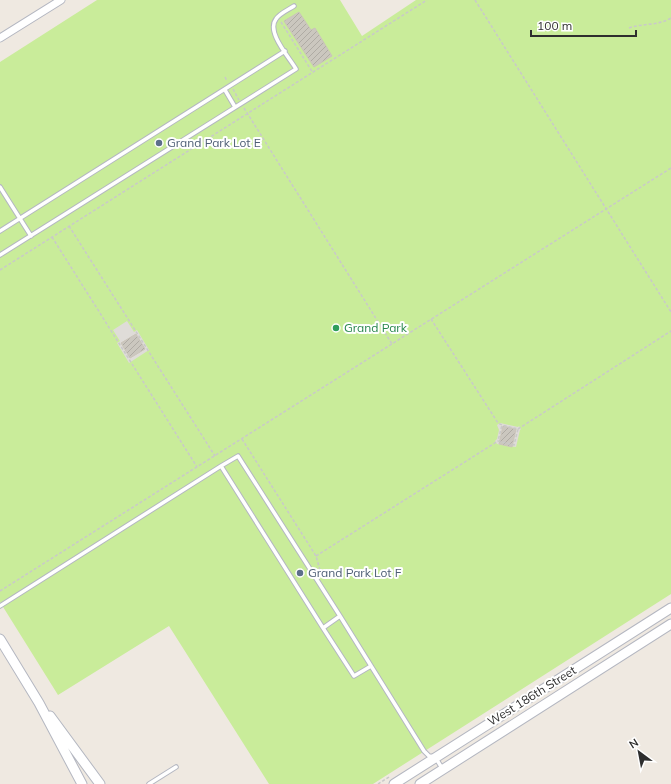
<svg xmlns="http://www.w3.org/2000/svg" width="671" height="784" font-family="Mulish,sans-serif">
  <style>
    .pitch { fill: #c9ec9a }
    .plaza { fill: #dfdcd8 }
    .building { fill: url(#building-hatch); stroke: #cbc5ba }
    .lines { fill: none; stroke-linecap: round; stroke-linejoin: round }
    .service-casing { stroke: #b4b7c1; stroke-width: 5.5 }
    .minor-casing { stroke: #b4b7c1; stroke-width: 9 }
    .tertiary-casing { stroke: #b4b7c1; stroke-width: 11 }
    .path { stroke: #c9c9c9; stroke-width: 1.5; stroke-dasharray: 3 2; stroke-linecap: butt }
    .service { stroke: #fff; stroke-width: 3.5 }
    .minor { stroke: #fff; stroke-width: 7 }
    .tertiary { stroke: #fff; stroke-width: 9 }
    .service-dot { fill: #5c6f8a; stroke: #fff; stroke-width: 1.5 }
    .leisure-dot { fill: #2e9e5b; stroke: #fff; stroke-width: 1.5 }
    .labels { text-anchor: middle; stroke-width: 4; stroke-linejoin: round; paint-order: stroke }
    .service-label { font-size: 12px; fill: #4e5e75; stroke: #fff; text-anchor: start }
    .leisure-label { font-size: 12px; fill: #27864d; stroke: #fff; text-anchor: start }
    .street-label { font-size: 12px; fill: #2e2e2e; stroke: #fff }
  </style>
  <defs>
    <pattern id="building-hatch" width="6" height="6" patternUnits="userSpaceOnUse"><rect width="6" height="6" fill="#cbc7bf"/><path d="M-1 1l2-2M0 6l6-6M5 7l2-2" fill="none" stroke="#afaba4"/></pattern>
  </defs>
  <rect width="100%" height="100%" fill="#efe9e1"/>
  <path class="pitch" d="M97 0H340L362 36 416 0H671V594L373 784H269L169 626 58 695 0 602V62Z"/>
  <path class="plaza" d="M127 321 134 332 137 330 149 350 129 363 117 343 120 341 113 330Z
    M500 423 518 427 519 426 521 429 520 430 516 447 497 444 495 441 497 439 499 430 497 425Z"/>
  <path class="building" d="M299 12 311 30 315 28 332 56 314 67 284 21Z
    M136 334 145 349 130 358 121 343Z
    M503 426 516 429 512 447 499 444Z"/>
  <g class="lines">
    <g class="service-casing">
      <path id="service" d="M225 90 235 107
        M0 187 31 236
        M0 231 285 51
        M0 255 296 69C289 57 266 32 276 19 280 13 288 10 294 6
        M0 606 221 466 238 456 340 616 323 628 221 466
        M340 616 424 751 429 756 435 757 442 768
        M323 628 354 676 371 666
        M149 784 176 767"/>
    </g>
    <g class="minor-casing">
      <path id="minor" d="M0 38 61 0"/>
    </g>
    <g class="tertiary-casing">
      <path id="tertiary" d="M0 639 39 703 82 784
        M50 716 100 784
        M394 784 671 608
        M420 784 671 624"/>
    </g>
    <path class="path" d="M475 0 671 312
      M281 22 313 73
      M629 28C643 23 658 26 671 18
      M225 77 227 81
      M233 89 239 100
      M244 108 392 344
      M69 226 215 456
      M52 237 197 467
      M0 270 427 0
      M431 319 498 423 502 425 518 429 514 445 498 441 502 425
      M518 429 671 331
      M242 439 316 556 322 577
      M316 556 498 441
      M0 591 671 168
      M378 784 389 777"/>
    <use href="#service" class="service"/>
    <use href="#minor" class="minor"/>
    <use href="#tertiary" class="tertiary"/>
  </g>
  <g class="service-dot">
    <circle cx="159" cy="143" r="4"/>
    <circle cx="300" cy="573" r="4"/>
  </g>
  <circle class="leisure-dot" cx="336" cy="328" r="4"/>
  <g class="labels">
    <g class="service-label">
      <text x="167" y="147">Grand Park Lot E</text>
      <text x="308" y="577">Grand Park Lot F</text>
    </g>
    <g class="leisure-label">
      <text x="344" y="332">Grand Park</text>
    </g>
    <g class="street-label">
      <text transform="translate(532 696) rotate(-32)" y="4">West 186th Street</text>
    </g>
  </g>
  <g transform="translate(639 752) rotate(328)" stroke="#ffffff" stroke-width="3" paint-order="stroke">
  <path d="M0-3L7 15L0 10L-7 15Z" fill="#2e2e2e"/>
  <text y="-6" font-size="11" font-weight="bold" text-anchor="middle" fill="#2e2e2e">N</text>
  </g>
  <path d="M531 30v6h105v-6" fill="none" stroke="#2e2e2e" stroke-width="2"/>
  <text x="537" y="30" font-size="12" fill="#2e2e2e" stroke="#ffffff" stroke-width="3" paint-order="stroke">100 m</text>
</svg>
